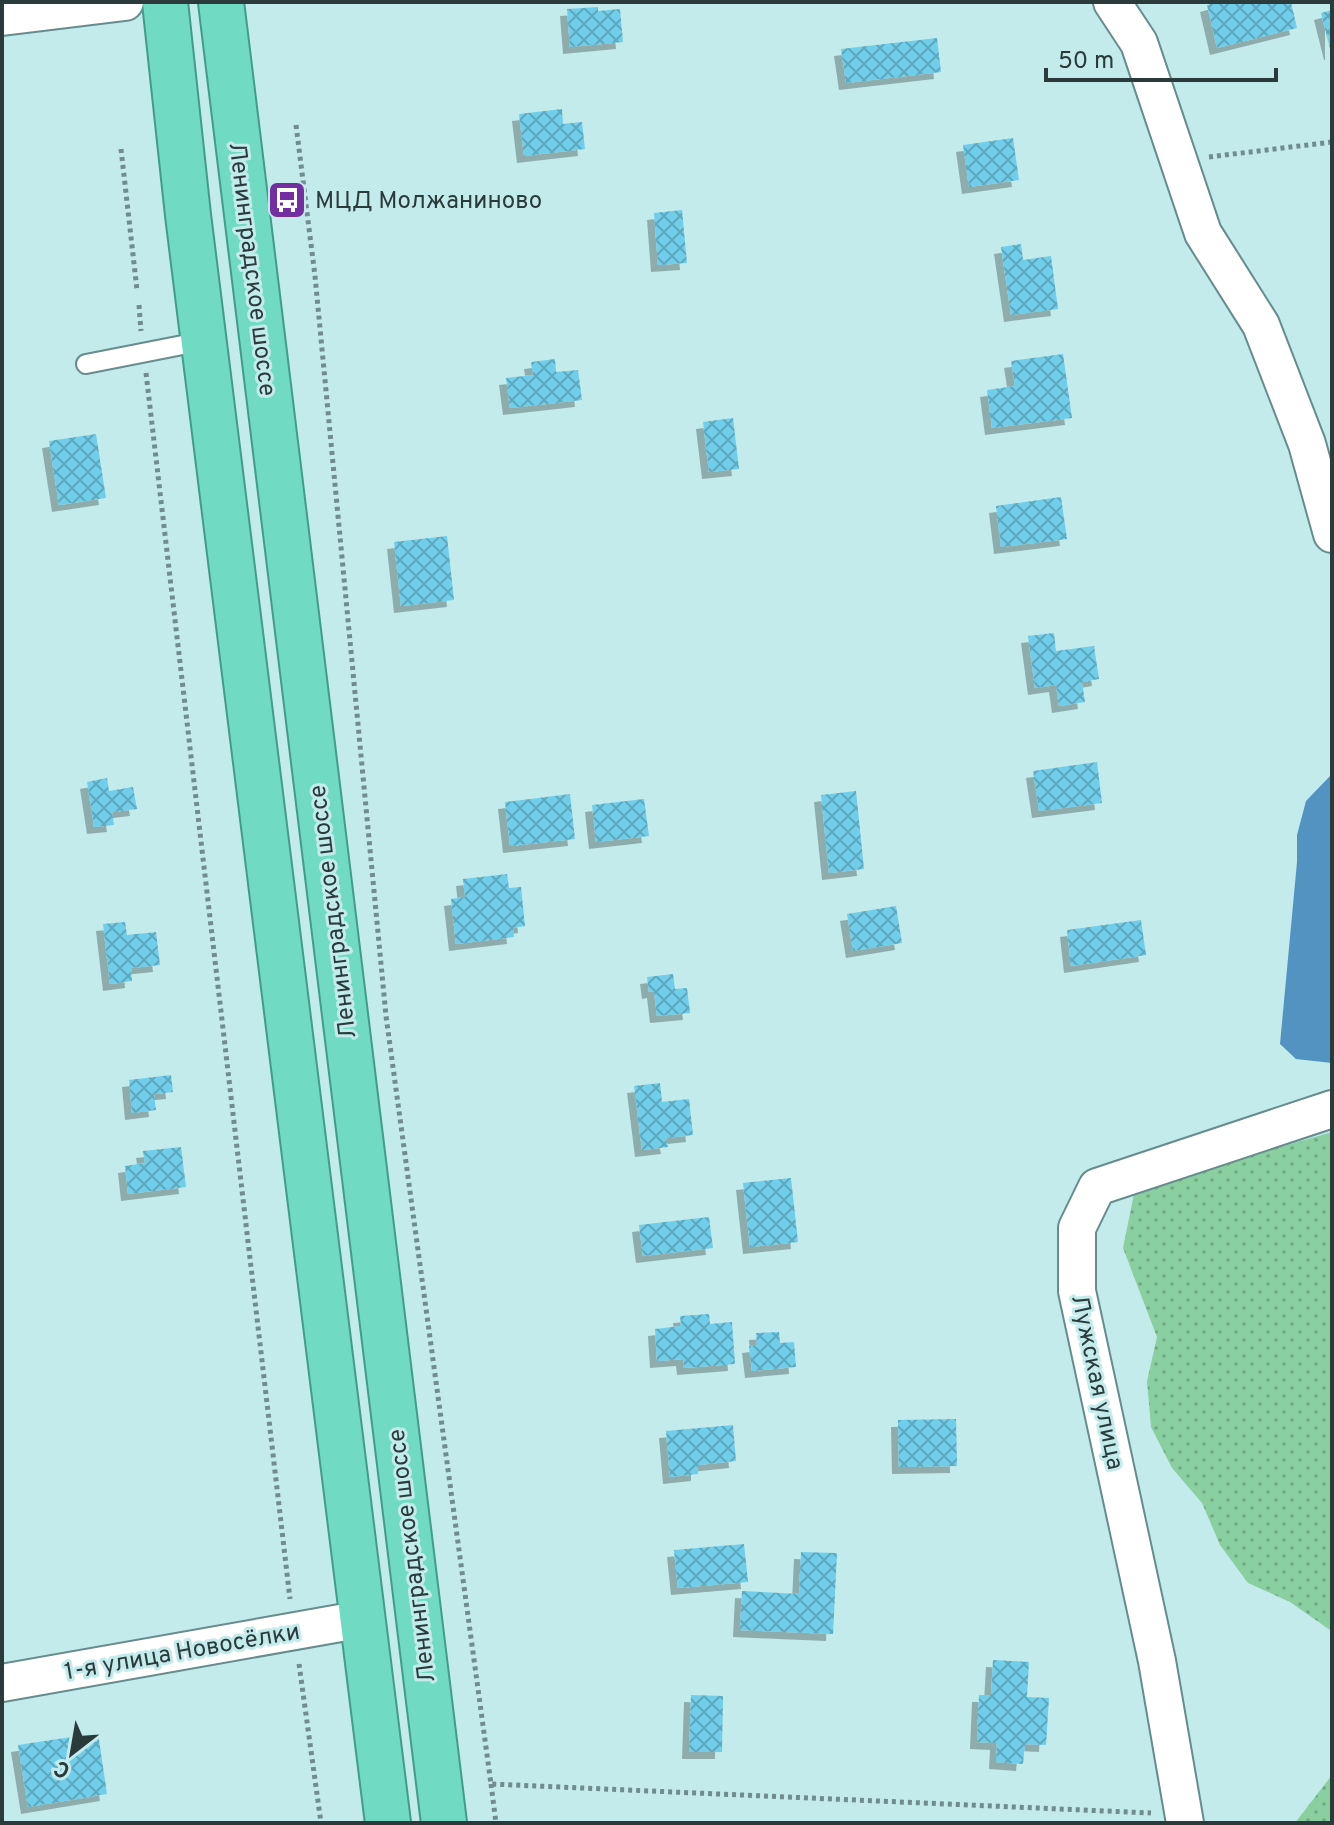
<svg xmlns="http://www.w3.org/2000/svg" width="1334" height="1825" font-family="Overpass,sans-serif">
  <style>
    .grass { fill: url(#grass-dots) }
    .water { fill: #5293c2 }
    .building { fill: url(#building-cross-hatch); filter: url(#shadow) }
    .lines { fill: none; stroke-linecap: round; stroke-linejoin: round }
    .service-casing { stroke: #678c8d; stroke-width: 22 }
    .minor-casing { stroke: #678c8d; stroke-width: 40 }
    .trunk-casing { stroke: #419c8a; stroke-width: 48 }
    .path { stroke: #718c8d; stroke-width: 5; stroke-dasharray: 4 4; stroke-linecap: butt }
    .service { stroke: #fff; stroke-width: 18 }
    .minor { stroke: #fff; stroke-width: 36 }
    .trunk { stroke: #70dac3; stroke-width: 44 }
    .labels { text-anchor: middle; stroke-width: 6; stroke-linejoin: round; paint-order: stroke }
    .poi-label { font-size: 24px; fill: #2b3b3b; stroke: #c3ebec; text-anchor: start }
    .street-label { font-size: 24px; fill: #2b3b3b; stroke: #c3ebec }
  </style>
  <defs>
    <pattern id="grass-dots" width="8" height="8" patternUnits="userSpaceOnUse" patternTransform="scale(2)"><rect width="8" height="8" fill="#89cf9f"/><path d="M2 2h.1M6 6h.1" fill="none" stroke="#70a983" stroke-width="1.8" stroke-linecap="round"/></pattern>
    <pattern id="building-cross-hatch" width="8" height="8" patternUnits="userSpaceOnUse" patternTransform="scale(2)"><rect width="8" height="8" fill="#70ceea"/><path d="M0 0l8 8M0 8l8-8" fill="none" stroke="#5ca8bf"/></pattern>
    <filter id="shadow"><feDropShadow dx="-7" dy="7" stdDeviation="0" flood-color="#0004"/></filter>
  </defs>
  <rect width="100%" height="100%" fill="#c3ebec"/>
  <path class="grass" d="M1332 1132V1635L1330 1630 1290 1602 1248 1583 1220 1545 1202 1503 1172 1468 1151 1427 1147 1381 1157 1337 1123 1248 1135 1189Z
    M1332 1775V1823H1295Z"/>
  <path class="water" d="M1331 775 1332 776V1063L1296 1059 1280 1044 1297 862V835L1306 801Z"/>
  <path class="building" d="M1218 2H1291L1297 28 1217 48 1207 5Z
    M598 7V11L620 9 623 42 570 47 567 9Z
    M1332 10V53H1331L1321 13Z
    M937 38 941 72 846 83 841 49Z
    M562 109 563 124 582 122 585 149 524 156 519 114Z
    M1013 138 1019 180 969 187 963 145Z
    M682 210 687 263 658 265 654 213Z
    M1021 244 1023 260 1051 256 1058 309 1011 315 1001 247Z
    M1063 354 1072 418 992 428 987 390 1015 386 1011 361Z
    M555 359 556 372 578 370 582 400 510 408 506 378 533 375 531 362Z
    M733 418 739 469 709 472 703 422Z
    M96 434 106 498 59 505 49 441Z
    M1061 497 1067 539 1001 547 996 506Z
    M447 536 454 600 401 606 394 542Z
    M1054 633 1056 651 1094 646 1099 679 1082 682 1085 702 1059 706 1056 685 1035 688 1028 636Z
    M1097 762 1102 803 1039 811 1033 771Z
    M107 778 109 791 133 787 137 809 112 812 114 825 94 827 87 782Z
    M856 791 864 869 829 873 821 795Z
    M570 794 575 839 510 846 505 802Z
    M644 799 649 836 596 842 592 805Z
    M507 874 509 888 521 887 525 926 513 928 514 937 456 944 451 899 465 897 463 879Z
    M896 906 902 943 853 951 847 914Z
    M1141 920 1146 955 1071 966 1067 930Z
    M125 922 127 935 156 932 160 965 131 968 132 981 110 984 103 924Z
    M673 974 675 989 687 988 690 1013 657 1016 654 991 649 992 647 977Z
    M171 1075 173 1092 154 1094 156 1110 132 1113 129 1080Z
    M660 1083 662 1102 689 1099 693 1135 666 1138 668 1147 642 1150 634 1086Z
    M181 1147 186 1187 128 1194 125 1166 145 1163 143 1151Z
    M791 1178 798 1242 750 1247 743 1183Z
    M709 1217 713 1248 643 1256 639 1225Z
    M709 1314 710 1324 732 1322 735 1364 684 1368 683 1359 657 1361 655 1329 681 1326 680 1316Z
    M779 1332 780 1343 794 1342 796 1367 752 1371 749 1346 757 1345 756 1333Z
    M956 1419 957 1466 899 1467 898 1420Z
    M733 1425 736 1461 698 1465V1474L670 1477 666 1431Z
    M744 1544 748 1582 678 1588 674 1550Z
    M801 1552 837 1553 833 1634 740 1630 742 1591 799 1594Z
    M993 1660 1029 1662 1027 1697 1049 1698 1046 1745 1025 1744 1023 1764 996 1762 997 1743 977 1742 979 1695H991Z
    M691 1695 723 1696 722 1752H689Z
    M98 1733 107 1794 28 1807 18 1745Z"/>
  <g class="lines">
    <g class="service-casing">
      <path id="service" d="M86 364 203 341"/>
    </g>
    <g class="minor-casing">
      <path id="minor" d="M1112 2 1139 43 1203 233 1261 325 1307 444 1332 534
        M2 17 125 2
        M2 1683 363 1619
        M1185 1823 1157 1661 1077 1291V1228L1097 1187 1332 1109"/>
    </g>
    <g class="trunk-casing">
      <path id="trunk" d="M165 2 188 215 388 1823
        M221 2 444 1823"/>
    </g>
    <path class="path" d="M296 125 315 276 386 1016 491 1784 1151 1813
      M121 149 137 290
      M1209 157 1332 142
      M139 305 141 331
      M146 373 290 1599
      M299 1664 321 1823
      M491 1784 496 1823"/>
    <use href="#service" class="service"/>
    <use href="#minor" class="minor"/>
    <use href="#trunk" class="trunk"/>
  </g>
  <defs>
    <g id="bus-square" transform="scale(2)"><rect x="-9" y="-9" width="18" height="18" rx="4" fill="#732ea2" stroke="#c3ebec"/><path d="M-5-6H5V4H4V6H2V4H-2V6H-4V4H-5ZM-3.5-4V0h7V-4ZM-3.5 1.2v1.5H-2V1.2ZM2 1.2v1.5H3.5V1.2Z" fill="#fff"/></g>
  </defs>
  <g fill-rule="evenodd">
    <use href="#bus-square" x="287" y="200"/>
  </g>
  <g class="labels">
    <g class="poi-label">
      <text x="315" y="208">МЦД Молжаниново</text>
    </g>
    <g class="street-label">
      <text transform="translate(253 269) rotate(83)" y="8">Ленинградское шоссе</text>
      <text transform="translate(332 912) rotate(-97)" y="8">Ленинградское шоссе</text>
      <text transform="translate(1098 1382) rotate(78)" y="8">Лужская улица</text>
      <text transform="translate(411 1556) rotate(-97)" y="8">Ленинградское шоссе</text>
      <text transform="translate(182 1651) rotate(-10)" y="8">1-я улица Новосёлки</text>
    </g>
  </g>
  <rect width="1334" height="1825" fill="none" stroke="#2b3b3b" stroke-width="8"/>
  <g transform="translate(72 1753) rotate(211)" stroke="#c3ebec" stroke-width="6" paint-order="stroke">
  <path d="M0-6L14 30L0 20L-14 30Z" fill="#2b3b3b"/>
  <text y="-12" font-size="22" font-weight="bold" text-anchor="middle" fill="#2b3b3b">С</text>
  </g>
  <path d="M1046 68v12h230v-12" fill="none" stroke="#2b3b3b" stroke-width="4"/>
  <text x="1058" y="68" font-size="24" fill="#2b3b3b" stroke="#c3ebec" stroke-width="6" paint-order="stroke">50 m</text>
</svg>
